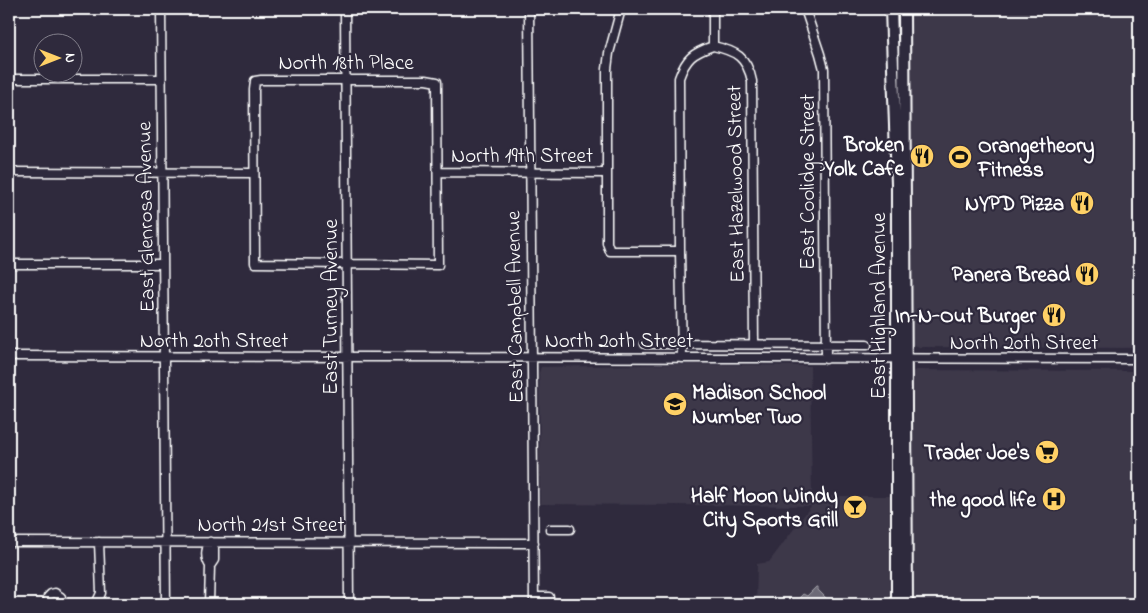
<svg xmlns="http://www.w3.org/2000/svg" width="1148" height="613" font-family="'Indie Flower',sans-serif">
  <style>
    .built { fill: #3c3749 }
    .water { fill: #6d6a77; stroke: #a7a6ad }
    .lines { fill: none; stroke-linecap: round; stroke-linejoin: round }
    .minor-casing { stroke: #fff; stroke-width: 11 }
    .major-casing { stroke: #fff; stroke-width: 14 }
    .minor { stroke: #2f2a3d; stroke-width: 8 }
    .major { stroke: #2f2a3d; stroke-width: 10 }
    .labels { text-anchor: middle; stroke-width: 4.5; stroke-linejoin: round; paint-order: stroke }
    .street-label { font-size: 21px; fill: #fff; stroke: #2f2a3d }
    .poi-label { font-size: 21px; font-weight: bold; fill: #fff; stroke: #2f2a3d; text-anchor: end }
  </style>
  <rect width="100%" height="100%" fill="#2f2a3d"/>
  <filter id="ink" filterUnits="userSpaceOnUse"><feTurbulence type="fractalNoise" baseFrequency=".02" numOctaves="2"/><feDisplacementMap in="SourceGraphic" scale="10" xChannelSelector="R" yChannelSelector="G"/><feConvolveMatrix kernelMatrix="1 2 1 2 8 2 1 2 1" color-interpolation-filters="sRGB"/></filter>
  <g filter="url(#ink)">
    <path class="built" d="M908 9H1139V348L919 347 912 344 910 339Z
      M689 364 810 366 812 496H891L893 604H756L757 564 769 562 811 506 540 504 539 373 541 367Z
      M916 370 1139 371V604H912L910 375 912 372Z"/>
    <path class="water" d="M816 587H818V590L826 598 824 601 827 604H797L802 599 800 597 803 594 807 596Z"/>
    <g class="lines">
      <g class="minor-casing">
        <path id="minor" d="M161 9 166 604
          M345 9 349 604
          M529 9 534 604
          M621 9 609 53 607 69V243L610 251H680
          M805 9 820 54 824 69 826 359
          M713 46C736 51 747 57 752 81L754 344
          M9 79H161
          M261 80H426L437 82 438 265 255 263 254 90 255 81Z
          M9 172 254 173
          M438 172 606 173
          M9 264H162
          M645 344 867 345
          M9 356 1139 359
          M682 358 680 251 679 78C686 58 693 53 713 46V9
          M550 529H570
          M9 542 534 543
          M210 542C205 550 205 558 210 566
          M534 597H549
          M50 604 48 597 51 594 55 593 61 597 60 604
          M96 604 101 593 99 542
          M209 604 210 566 214 560V549L210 542"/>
      </g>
      <g class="major-casing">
        <path id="major" d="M891 9 897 184V604
          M904 9 907 604"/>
      </g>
      <use href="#minor" class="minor"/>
      <use href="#major" class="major"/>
    </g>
  </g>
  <defs>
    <g id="restaurant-disc" transform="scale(1.25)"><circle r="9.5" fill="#ffd166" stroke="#2f2a3d"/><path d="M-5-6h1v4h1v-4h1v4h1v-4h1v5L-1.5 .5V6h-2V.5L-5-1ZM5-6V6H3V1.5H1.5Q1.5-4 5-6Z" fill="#111"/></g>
    <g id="stadium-disc" transform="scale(1.25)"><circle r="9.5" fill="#ffd166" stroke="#2f2a3d"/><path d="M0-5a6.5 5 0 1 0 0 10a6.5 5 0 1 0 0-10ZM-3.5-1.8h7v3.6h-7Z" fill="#111"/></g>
    <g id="school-disc" transform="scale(1.25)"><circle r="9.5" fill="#ffd166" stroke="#2f2a3d"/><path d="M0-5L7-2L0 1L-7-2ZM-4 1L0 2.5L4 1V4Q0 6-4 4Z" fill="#111"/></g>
    <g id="supermarket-disc" transform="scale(1.25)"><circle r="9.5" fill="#ffd166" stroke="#2f2a3d"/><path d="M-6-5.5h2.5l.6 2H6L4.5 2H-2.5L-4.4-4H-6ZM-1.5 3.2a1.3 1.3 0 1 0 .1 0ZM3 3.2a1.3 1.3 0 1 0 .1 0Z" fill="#111"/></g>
    <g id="hospital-disc" transform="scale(1.25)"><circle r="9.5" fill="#ffd166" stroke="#2f2a3d"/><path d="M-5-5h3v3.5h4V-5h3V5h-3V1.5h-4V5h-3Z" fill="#111"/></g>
    <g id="bar-disc" transform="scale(1.25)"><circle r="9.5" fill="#ffd166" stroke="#2f2a3d"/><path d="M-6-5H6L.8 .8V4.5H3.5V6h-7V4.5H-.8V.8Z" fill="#111"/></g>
  </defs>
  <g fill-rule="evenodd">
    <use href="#restaurant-disc" x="922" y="156"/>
    <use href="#stadium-disc" x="960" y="157"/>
    <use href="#restaurant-disc" x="1082" y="203"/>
    <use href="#restaurant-disc" x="1087" y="274"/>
    <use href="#restaurant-disc" x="1054" y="315"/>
    <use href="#school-disc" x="675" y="404"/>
    <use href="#supermarket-disc" x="1047" y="452"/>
    <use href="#hospital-disc" x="1054" y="499"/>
    <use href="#bar-disc" x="855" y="507"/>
  </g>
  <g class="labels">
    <g class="street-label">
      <text x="346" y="69">North 18th Place</text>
      <text x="522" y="162">North 19th Street</text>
      <text transform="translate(807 182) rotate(-90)" y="7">East Coolidge Street</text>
      <text transform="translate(735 184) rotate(-91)" y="7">East Hazelwood Street</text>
      <text transform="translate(145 217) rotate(-91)" y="7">East Glenrosa Avenue</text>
      <text transform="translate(878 306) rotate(-90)" y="7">East Highland Avenue</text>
      <text transform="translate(330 307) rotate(-90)" y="7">East Turney Avenue</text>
      <text transform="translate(514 307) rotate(-91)" y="7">East Campbell Avenue</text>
      <text x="214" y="347">North 20th Street</text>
      <text x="619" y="347">North 20th Street</text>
      <text x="1024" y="349">North 20th Street</text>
      <text x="271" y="531">North 21st Street</text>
    </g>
    <g class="poi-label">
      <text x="904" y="151">Broken<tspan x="904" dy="24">Yolk Cafe</tspan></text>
      <text x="978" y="152" text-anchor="start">Orangetheory<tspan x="978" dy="24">Fitness</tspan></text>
      <text x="1064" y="210">NYPD Pizza</text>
      <text x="1070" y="281">Panera Bread</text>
      <text x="1036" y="322">In-N-Out Burger</text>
      <text x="692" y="399" text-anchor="start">Madison School<tspan x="692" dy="24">Number Two</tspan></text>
      <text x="1030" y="459">Trader Joe's</text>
      <text x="838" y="502">Half Moon Windy<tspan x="838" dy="24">City Sports Grill</tspan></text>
      <text x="1036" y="506">the good life</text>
    </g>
  </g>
  <rect width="1148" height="613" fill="none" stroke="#2f2a3d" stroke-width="30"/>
  <rect x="15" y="15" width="1118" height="583" fill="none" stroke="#fff" stroke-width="2" filter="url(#ink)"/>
  <g transform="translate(58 58) rotate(90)"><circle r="24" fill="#2f2a3d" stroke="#827f8b"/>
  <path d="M0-4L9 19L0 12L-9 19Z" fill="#ffd166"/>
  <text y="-8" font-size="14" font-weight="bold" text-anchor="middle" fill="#ffffff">N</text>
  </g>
</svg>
